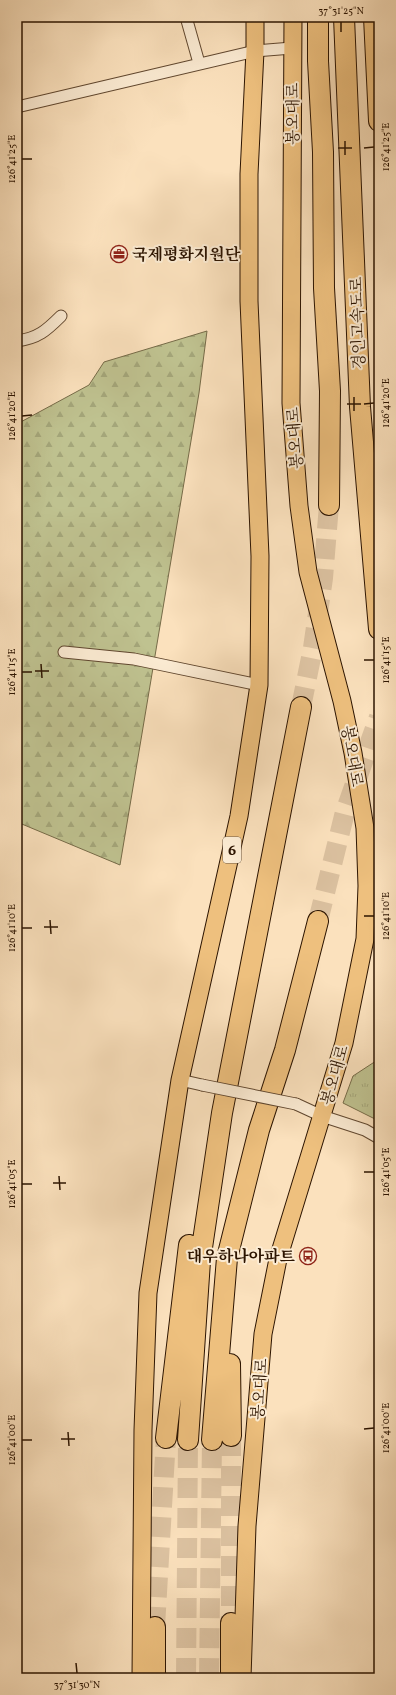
<svg xmlns="http://www.w3.org/2000/svg" width="396" height="1695" font-family="Vollkorn,'Noto Serif KR',serif">
  <style>
    .forest { fill: url(#forest-firs); stroke: #766b48 }
    .park { fill: url(#park-tufts); stroke: #766b48 }
    .lines { fill: none; stroke-linecap: round; stroke-linejoin: round }
    .highway-tunnel { stroke: #dcc2a1; stroke-width: 20; stroke-dasharray: 20 10; stroke-linecap: butt }
    .street-casing { stroke: #60472f; stroke-width: 13 }
    .primary-casing { stroke: #2c1400; stroke-width: 19 }
    .highway-casing { stroke: #2c1400; stroke-width: 22 }
    .street { stroke: #fcecd4; stroke-width: 11 }
    .primary { stroke: #eec07e; stroke-width: 17 }
    .highway { stroke: #eec07e; stroke-width: 20 }
    .street-bridge-casing { stroke: #60472f; stroke-width: 13; stroke-linecap: butt }
    .street-bridge { stroke: #fcecd4; stroke-width: 11 }
    .ticks { fill: none; stroke: #2c1400; stroke-width: 1.5 }
    .labels { text-anchor: middle; stroke-width: 4; stroke-linejoin: round; paint-order: stroke }
    .shield { fill: #fcecd4; stroke: #6a5540; stroke-width: 1 }
    .shield-label { font-size: 15px; font-weight: bold; fill: #2c1400 }
    .street-label { font-size: 16px; fill: #2c1400; stroke: #fcecd4 }
    .poi-label { font-size: 16px; font-weight: bold; fill: #2c1400; stroke: #fcecd4; text-anchor: start }
    .neatline { fill: none; stroke: #2c1400; stroke-width: 1.5 }
    .ticks-label { font-size: 10px; text-anchor: middle; fill: #2c1400 }
  </style>
  <defs>
    <pattern id="forest-firs" width="22" height="20" patternUnits="userSpaceOnUse"><rect width="22" height="20" fill="#bfc290"/><path d="M5 1l3.5 6h-7zM16 11l3.5 6h-7z" fill="#a4a67a"/></pattern>
    <pattern id="park-tufts" width="24" height="20" patternUnits="userSpaceOnUse"><rect width="24" height="20" fill="#bfc290"/><path d="M3 7l-1-3M5 7V3M7 7l1-3M15 17l-1-3M17 17v-4M19 17l1-3" fill="none" stroke="#a4a67a"/></pattern>
  </defs>
  <rect width="100%" height="100%" fill="#fbe1bd"/>
  <filter id="stains"><feTurbulence type="fractalNoise" baseFrequency=".005" numOctaves="4"/><feColorMatrix values="0 0 0 0 .2 0 0 0 0 .09 0 0 0 0 .02 0 0 0 .5 -.17"/></filter>
  <radialGradient id="worn" r=".72"><stop offset=".6" stop-color="#630" stop-opacity="0"/><stop offset="1" stop-color="#630" stop-opacity=".3"/></radialGradient>
  <path class="forest" d="M207 331 199 393 120 865 17 822V424L89 385 104 362Z"/>
  <path class="park" d="M379 1059V1121L343 1103 353 1076Z"/>
  <g class="lines">
    <path class="highway-tunnel" d="M301 707 313 648 323 578 329 505
      M318 921 345 812 379 717
      M231 1436V1623
      M155 1627 166 1438
      M186 1678 188 1440
      M209 1678 212 1440"/>
    <g class="street-casing">
      <path id="street" d="M186 17 199 63
        M17 107 255 51 292 48
        M17 341C38 338 46 331 61 316
        M64 652 134 659 259 685
        M180 1080 202 1085
        M296 1104 322 1116 365 1130 379 1138"/>
    </g>
    <g class="primary-casing">
      <path id="primary" d="M141 1678 143 1430 148 1293 180 1080 239 816 259 685 260 556 249 301V174L255 51V17
        M242 1678 247 1526 263 1334 278 1259 344 1043 365 939 367 886 365 828 353 753 342 701 308 572 299 506 291 403 293 17"/>
    </g>
    <g class="highway-casing">
      <path id="highway" d="M318 17V61L323 152 324 288 330 391 329 505
        M344 17 360 407 379 629
        M374 17 379 121
        M230 1364 231 1436
        M166 1438 189 1245
        M188 1440 200 1261 222 1113 301 707
        M212 1440 227 1258 259 1130 285 1050 318 921
        M155 1627V1678
        M231 1678V1623"/>
    </g>
    <use href="#street" class="street"/>
    <use href="#primary" class="primary"/>
    <use href="#highway" class="highway"/>
    <g class="street-bridge-casing">
      <path id="street-bridge" d="M202 1085 296 1104"/>
    </g>
    <use href="#street-bridge" class="street-bridge"/>
  </g>
  <path class="ticks" d="M341 22V32M345 141V155M338 148H352M364 148 374 147M22 159H32M354 397V411M347 404H361M364 404 374 403M22 416 32 415M364 660H374M41 664 42 678M35 671H49M22 672H32M364 916H374M50 920 51 934M44 927H58M22 928H32M364 1172H374M59 1176 60 1190M53 1183H66M22 1184H32M364 1429 374 1428M68 1432 69 1446M61 1439H75M22 1440H32M76 1663 77 1673"/>
  <defs>
    <g id="office-ring" transform="scale(0.9)"><circle r="9.5" fill="#fcecd4" stroke="#8f2418" stroke-width="1.5"/><path d="M-6-3h4V-5.5h4V-3h4V5H-6ZM-1-4.5V-3h2v-1.5ZM-6 0V1H6V0Z" fill="#8f2418"/></g>
    <g id="bus-ring" transform="scale(0.9)"><circle r="9.5" fill="#fcecd4" stroke="#8f2418" stroke-width="1.5"/><path d="M-5-6H5V4H4V6H2V4H-2V6H-4V4H-5ZM-3.5-4V0h7V-4ZM-3.5 1.2v1.5H-2V1.2ZM2 1.2v1.5H3.5V1.2Z" fill="#8f2418"/></g>
  </defs>
  <g fill-rule="evenodd">
    <use href="#office-ring" x="119" y="254"/>
    <use href="#bus-ring" x="308" y="1256"/>
  </g>
  <g class="labels">
    <rect class="shield" x="223" y="837" width="18" height="26" rx="3"/>
    <g class="shield-label">
      <text x="232" y="855">6</text>
    </g>
    <g class="street-label">
      <text transform="translate(292 114) rotate(-90)" y="6">봉오대로</text>
      <text transform="translate(357 323) rotate(-92)" y="6">경인고속도로</text>
      <text transform="translate(294 438) rotate(-94)" y="6">봉오대로</text>
      <text transform="translate(353 756) rotate(80)" y="6">봉오대로</text>
      <text transform="translate(334 1075) rotate(-74)" y="6">봉오대로</text>
      <text transform="translate(259 1389) rotate(-86)" y="6">봉오대로</text>
    </g>
    <g class="poi-label">
      <text x="132" y="260">국제평화지원단</text>
      <text x="295" y="1262" text-anchor="end">대우하나아파트</text>
    </g>
  </g>
  <rect width="396" height="1695" fill="none" stroke="#fbe1bd" stroke-width="44"/>
  <rect x="22" y="22" width="352" height="1651" class="neatline"/>
  <g class="ticks-label">
    <text x="341" y="14">37°31'25"N</text>
    <text transform="translate(385 147) rotate(-90)" y="4">126°41'25"E</text>
    <text transform="translate(11 159) rotate(-90)" y="4">126°41'25"E</text>
    <text transform="translate(385 403) rotate(-90)" y="4">126°41'20"E</text>
    <text transform="translate(11 416) rotate(-90)" y="4">126°41'20"E</text>
    <text transform="translate(385 660) rotate(-90)" y="4">126°41'15"E</text>
    <text transform="translate(11 672) rotate(-90)" y="4">126°41'15"E</text>
    <text transform="translate(385 916) rotate(-90)" y="4">126°41'10"E</text>
    <text transform="translate(11 928) rotate(-90)" y="4">126°41'10"E</text>
    <text transform="translate(385 1172) rotate(-90)" y="4">126°41'05"E</text>
    <text transform="translate(11 1184) rotate(-90)" y="4">126°41'05"E</text>
    <text transform="translate(385 1428) rotate(-90)" y="4">126°41'00"E</text>
    <text transform="translate(11 1440) rotate(-90)" y="4">126°41'00"E</text>
    <text x="77" y="1688">37°31'30"N</text>
  </g>
  <rect width="100%" height="100%" filter="url(#stains)"/>
  <rect width="100%" height="100%" fill="url(#worn)"/>
</svg>
